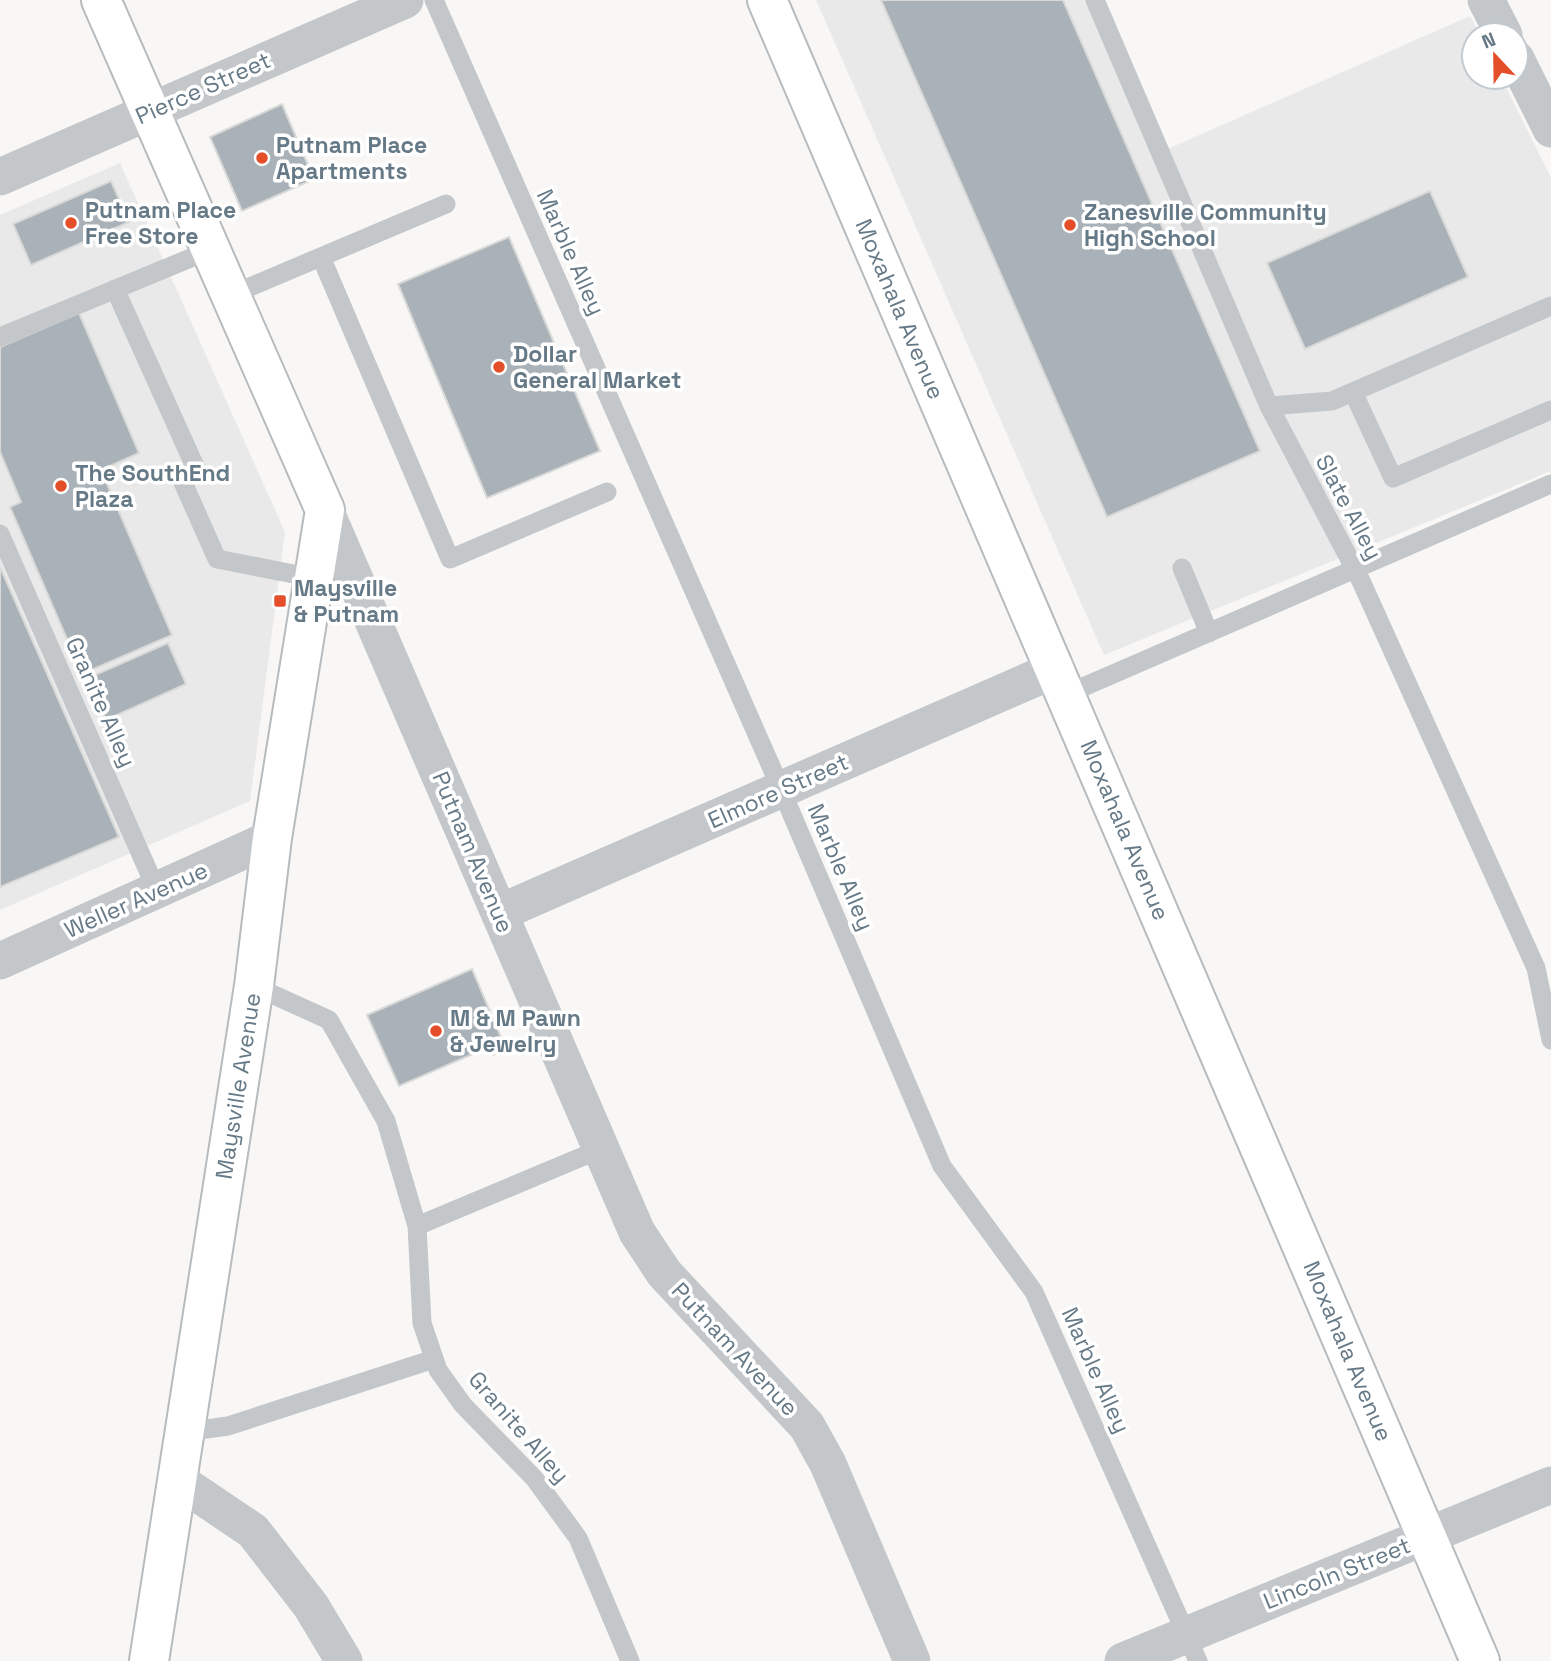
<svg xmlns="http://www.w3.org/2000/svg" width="1551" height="1661" font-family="'Space Grotesk',sans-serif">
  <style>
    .built { fill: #e8e9e8 }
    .building { fill: #a9b2b8; stroke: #d9d9d7; stroke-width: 2 }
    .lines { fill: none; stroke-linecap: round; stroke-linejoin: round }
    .secondary-casing { stroke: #b5bbbf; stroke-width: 42 }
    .primary-casing { stroke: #b6bbbe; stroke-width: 42 }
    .lane { stroke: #c3c7ca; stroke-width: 19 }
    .street { stroke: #c3c7ca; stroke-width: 37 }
    .secondary { stroke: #fff; stroke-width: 38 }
    .primary { stroke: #fff; stroke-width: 38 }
    .poi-dot { fill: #e44e28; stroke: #fff; stroke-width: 2.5 }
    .labels { text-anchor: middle; stroke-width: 7; stroke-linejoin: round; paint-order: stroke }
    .street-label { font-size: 23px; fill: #667986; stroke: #fff }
    .poi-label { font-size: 23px; font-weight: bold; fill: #667986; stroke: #fff; text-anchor: start }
  </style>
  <rect width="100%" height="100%" fill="#f8f7f5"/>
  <path class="built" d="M816 0H1086L1154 155 1470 16 1480 35H1474V77H1501L1551 178V471L1104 655Z
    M120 163 285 532 250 801 0 910V215Z"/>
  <path class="building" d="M881 0H1063L1260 451 1107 517Z
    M282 104 314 179 242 211 210 137Z
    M111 181 129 222 31 265 13 224Z
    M1430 191 1468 277 1305 349 1267 263Z
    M509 237 600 451 487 498 398 284Z
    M79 313 139 453 101 470 172 635 82 674 10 507 21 502 0 452V347Z
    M0 567 119 837 0 887Z
    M168 643 186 684 106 720 88 678Z
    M472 969 506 1049 493 1055 489 1047 399 1086 367 1015Z"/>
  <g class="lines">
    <g class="secondary-casing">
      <path id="secondary" d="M767 0 1480 1661"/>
    </g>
    <g class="primary-casing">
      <path id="primary" d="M101 0 325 510 272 838 254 986 149 1661"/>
    </g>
    <path class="lane" d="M434 0 781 789 942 1166 1034 1292 1198 1661
      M1095 0 1269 406 1361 581 1536 968 1551 1040
      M321 257 450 559 607 492
      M115 289 197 471 181 478 217 559 314 578
      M231 295 446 204
      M0 337 210 250
      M1353 392 1393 478 1551 410
      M1269 406 1332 401 1551 306
      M0 534 157 891
      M1182 568 1209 633
      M1067 694 1551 484
      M254 986 329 1020 386 1121 417 1226 422 1323 438 1370 463 1405 534 1478 578 1538 630 1661
      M417 1226 603 1148
      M184 1432 228 1426 434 1359"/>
    <path class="street" d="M1486 0 1504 35
      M1516 59 1551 129
      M0 177 405 0
      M325 510 637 1232 664 1273 807 1426 828 1464 912 1661
      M499 913 1056 669
      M0 961 272 838
      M176 1479 253 1531 311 1606 344 1661
      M1123 1661 1551 1485"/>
    <use href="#secondary" class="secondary"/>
    <use href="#primary" class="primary"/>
  </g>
  <g class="poi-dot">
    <circle cx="262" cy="158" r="7"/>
    <circle cx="71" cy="223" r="7"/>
    <circle cx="1070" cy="225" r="7"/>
    <circle cx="499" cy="367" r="7"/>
    <circle cx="61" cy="486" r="7"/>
    <rect x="273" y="594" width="14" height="14" rx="3.5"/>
    <circle cx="436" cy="1031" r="7"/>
  </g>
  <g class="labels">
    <g class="street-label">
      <text transform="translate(203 88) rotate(-24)" y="8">Pierce Street</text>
      <text transform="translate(571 252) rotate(66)" y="8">Marble Alley</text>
      <text transform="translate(900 309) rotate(67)" y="8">Moxahala Avenue</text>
      <text transform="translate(1349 507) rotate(62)" y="8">Slate Alley</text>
      <text transform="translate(101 702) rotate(66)" y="8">Granite Alley</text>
      <text transform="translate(778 791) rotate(-24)" y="8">Elmore Street</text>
      <text transform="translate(1125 830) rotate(67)" y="8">Moxahala Avenue</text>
      <text transform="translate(473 852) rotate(67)" y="8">Putnam Avenue</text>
      <text transform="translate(841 867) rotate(67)" y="8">Marble Alley</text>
      <text transform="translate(136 900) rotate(-24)" y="8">Weller Avenue</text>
      <text transform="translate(238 1086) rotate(-81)" y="8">Maysville Avenue</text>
      <text transform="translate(735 1349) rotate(47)" y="8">Putnam Avenue</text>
      <text transform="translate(1348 1351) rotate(67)" y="8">Moxahala Avenue</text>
      <text transform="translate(1096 1370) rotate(66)" y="8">Marble Alley</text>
      <text transform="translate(519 1427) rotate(49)" y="8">Granite Alley</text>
      <text transform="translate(1337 1573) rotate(-22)" y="8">Lincoln Street</text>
    </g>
    <g class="poi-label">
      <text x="276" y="153">Putnam Place<tspan x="276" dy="26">Apartments</tspan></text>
      <text x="85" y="218">Putnam Place<tspan x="85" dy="26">Free Store</tspan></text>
      <text x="1084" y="220">Zanesville Community<tspan x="1084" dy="26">High School</tspan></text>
      <text x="513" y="362">Dollar<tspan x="513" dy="26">General Market</tspan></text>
      <text x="75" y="481">The SouthEnd<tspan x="75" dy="26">Plaza</tspan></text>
      <text x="294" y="596">Maysville<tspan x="294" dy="26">&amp; Putnam</tspan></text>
      <text x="450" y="1026">M &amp; M Pawn<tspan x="450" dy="26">&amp; Jewelry</tspan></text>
    </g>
  </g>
  <g transform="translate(1495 56) rotate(338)"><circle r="33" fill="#ffffff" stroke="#c2c9cf" stroke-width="2"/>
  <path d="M0-5L12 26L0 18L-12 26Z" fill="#e44e28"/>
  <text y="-10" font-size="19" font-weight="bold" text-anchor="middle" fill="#667986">N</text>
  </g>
</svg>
